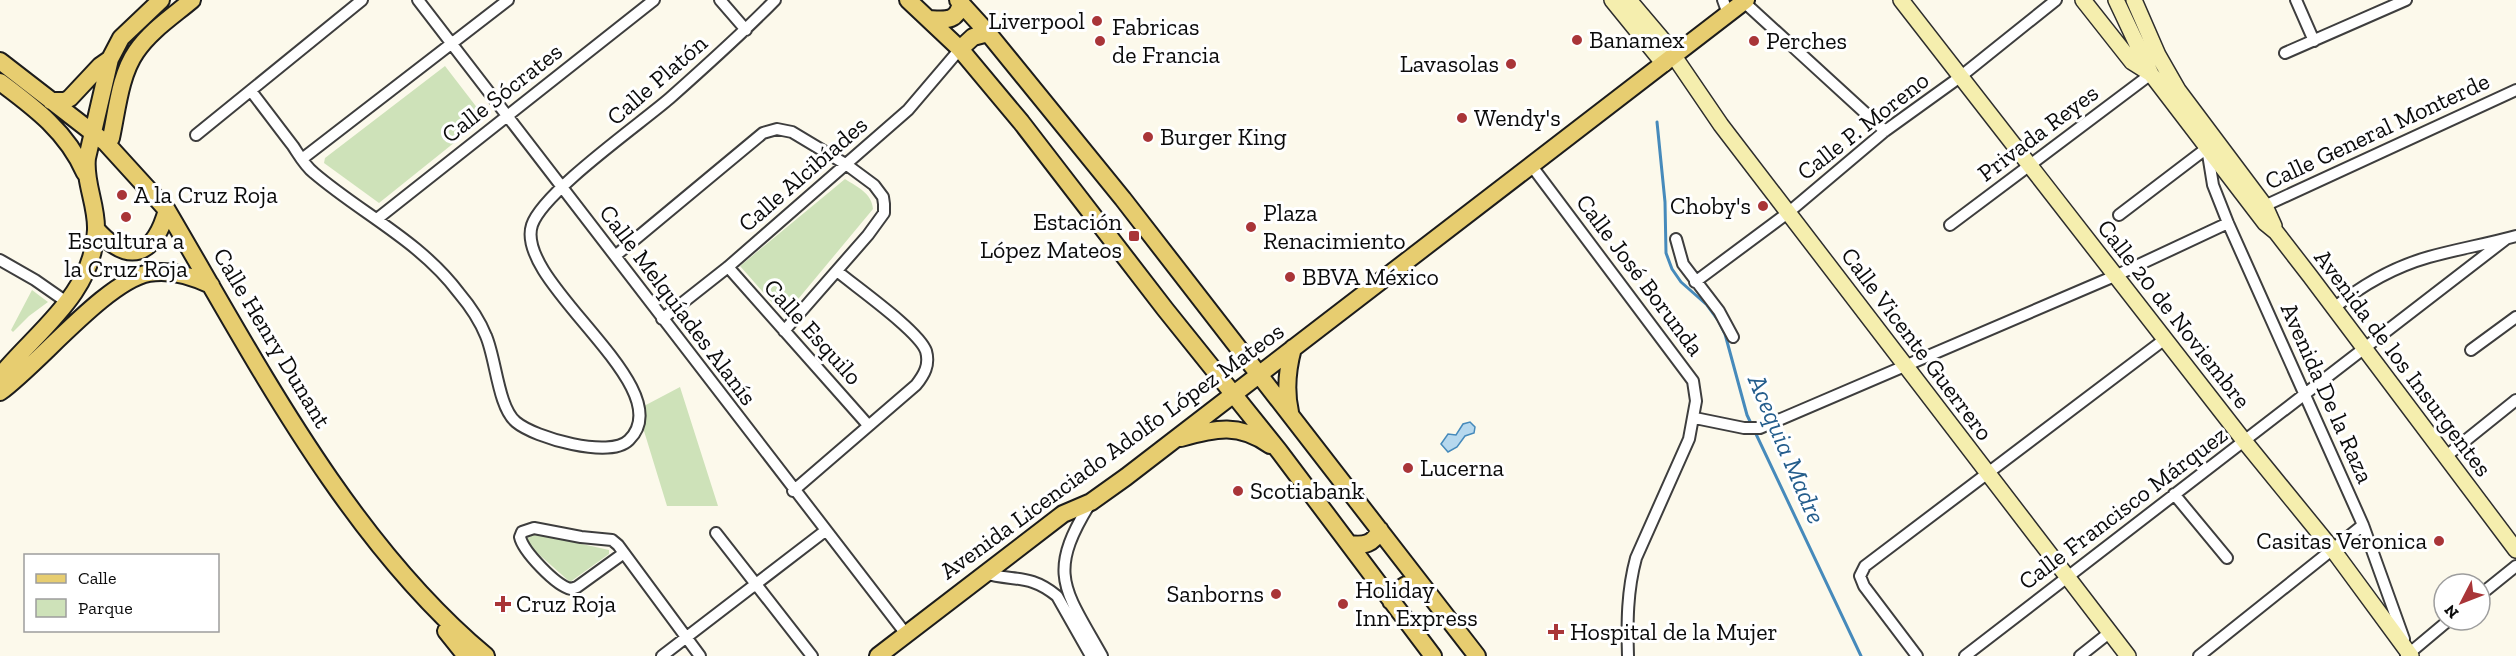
<svg xmlns="http://www.w3.org/2000/svg" width="2516" height="656" font-family="'Zilla Slab',serif">
  <style>
    .green { fill: #cee2b9 }
    .water { fill: #b6d8ee; stroke: #468abb; stroke-width: 1.5 }
    .lines { fill: none; stroke-linecap: round; stroke-linejoin: round }
    .stream { stroke: #468abb; stroke-width: 3 }
    .street-casing { stroke: #3e3e3e; stroke-width: 14 }
    .secondary-casing { stroke: #2d2d2d; stroke-width: 18 }
    .primary-casing { stroke: #1c1c1c; stroke-width: 20 }
    .street { stroke: #fff; stroke-width: 10 }
    .secondary { stroke: #f5eeae; stroke-width: 15 }
    .primary { stroke: #e7cd70; stroke-width: 16 }
    .poi-dot { fill: #a93538; stroke: #fff; stroke-width: 2 }
    .labels { text-anchor: middle; stroke-width: 6; stroke-linejoin: round; paint-order: stroke }
    .poi-label { font-size: 24px; fill: #0b0b0b; stroke: #fff; text-anchor: start }
    .street-label { font-size: 24px; fill: #0b0b0b; stroke: #fff }
    .water-label { font-size: 26px; font-style: italic; fill: #245d8c; stroke: #fff }
  </style>
  <rect width="100%" height="100%" fill="#fcf9eb"/>
  <path class="green" d="M445 66 485 118 379 203 324 163 325 158Z
    M845 179C857 187 872 193 873 209L784 316 740 266Z
    M32 290 48 302 29 316 13 332 11 330Z
    M680 387 718 506H667L644 431V406Z
    M537 534 609 550V554L570 582 526 543 529 535Z"/>
  <path class="water" d="M1470 422 1475 427 1474 433 1465 436 1457 447 1448 452 1441 444 1448 434 1456 435 1463 424Z"/>
  <g class="lines">
    <path class="stream" d="M1657 122 1665 202 1666 253 1672 269 1681 282 1707 305 1718 320 1725 334 1747 415 1861 656"/>
    <g class="street-casing">
      <path id="street" d="M418 0 906 634
        M720 0 746 30
        M1723 0 1728 14
        M2296 0 2314 41
        M1744 2 1885 131
        M2285 53 2406 0
        M251 91C265 109 279 128 293 146 299 155 305 166 314 173 362 214 420 241 459 293 470 306 480 321 486 336 496 359 498 407 516 422 535 438 610 459 629 440 683 388 513 282 532 225 543 192 640 124 670 98 706 66 742 34 775 0
        M196 135 362 0
        M2207 148 2213 185 2228 223 2363 525 2404 639
        M302 159 508 0
        M1531 165 1693 381 1696 401 1689 439 1636 558C1627 591 1627 623 1628 656
        M2260 208 2516 90
        M2119 215 2207 148
        M377 219 654 0
        M1950 225 2151 74
        M1676 239 1683 264 1719 311 1733 337
        M615 256 763 133 777 129 792 132 847 165 874 185 883 197 884 204V213L868 235 784 331
        M0 260 35 280 68 303
        M728 267 868 425
        M1695 282 1789 212 1885 131 1960 77 2056 0
        M2334 308C2362 285 2394 267 2429 257 2458 249 2487 244 2516 236
        M662 319 728 267 908 110 960 49
        M2471 350 2516 317
        M1695 418 1744 428H1760L2117 275 2228 223
        M2445 457 2516 400
        M793 491 916 385C924 375 930 365 926 351 919 331 856 287 837 271
        M2174 494 2227 558
        M1091 502C1046 574 1064 588 1102 656
        M716 533 812 656
        M624 553 577 587 571 589C556 586 523 551 520 537L522 532 534 528 581 537 612 540 618 545 700 656
        M984 573C1014 582 1029 573 1057 596L1091 656
        M2480 595 2516 566
        M662 656 825 531
        M1917 656 1864 586 1860 576 1865 566 2165 339
        M1965 656 2506 239
        M2080 656 2109 633
        M2199 656 2363 525
        M2406 656 2449 620"/>
    </g>
    <g class="secondary-casing">
      <path id="secondary" d="M1612 0 1664 64
        M1629 0 1663 40 1721 125 2128 656
        M1901 0 2245 442 2333 550 2411 656
        M2083 0 2132 62 2151 74
        M2116 0 2151 74 2265 223 2276 232 2310 276 2516 550
        M2134 0 2158 55 2178 90 2265 206 2274 226"/>
    </g>
    <g class="primary-casing">
      <path id="primary" d="M908 0 960 49 1021 122 1165 309 1279 451 1433 656
        M958 0 988 33 1123 199 1477 656
        M929 19C946 20 957 22 961 3
        M960 49 973 37 988 33
        M0 61 106 143 167 210C257 363 349 542 486 656
        M0 82C35 108 67 132 85 173
        M51 101H65L70 98 100 66 110 59
        M106 143 111 138C117 110 120 75 136 52 150 31 173 16 192 0
        M96 229C129 266 154 256 167 210
        M0 376C37 331 93 294 96 230 97 205 84 182 87 158L110 59 121 38 161 0
        M0 392C39 364 106 281 149 273 171 269 192 276 211 285
        M1290 412C1285 390 1287 370 1293 348
        M1181 438C1216 428 1239 423 1270 445
        M1349 544C1365 546 1373 544 1380 530
        M1391 601 1398 590 1406 585 1424 588
        M446 631 466 656
        M878 656 1063 514 1091 502 1126 477 1746 0"/>
    </g>
    <use href="#street" class="street"/>
    <use href="#secondary" class="secondary"/>
    <use href="#primary" class="primary"/>
  </g>
  <g class="poi-dot">
    <circle cx="1097" cy="21" r="6"/>
    <circle cx="1577" cy="40" r="6"/>
    <circle cx="1100" cy="41" r="6"/>
    <circle cx="1754" cy="41" r="6"/>
    <circle cx="1511" cy="64" r="6"/>
    <circle cx="1462" cy="118" r="6"/>
    <circle cx="1148" cy="137" r="6"/>
    <circle cx="122" cy="195" r="6"/>
    <circle cx="1763" cy="206" r="6"/>
    <circle cx="126" cy="217" r="6"/>
    <circle cx="1251" cy="227" r="6"/>
    <rect x="1128" y="230" width="12" height="12" rx="3"/>
    <circle cx="1290" cy="277" r="6"/>
    <circle cx="1408" cy="468" r="6"/>
    <circle cx="1238" cy="491" r="6"/>
    <circle cx="2439" cy="541" r="6"/>
    <circle cx="1276" cy="594" r="6"/>
    <path d="M500 595h6v6h6v6h-6v6h-6v-6h-6v-6h6z"/>
    <circle cx="1343" cy="604" r="6"/>
    <path d="M1553 623h6v6h6v6h-6v6h-6v-6h-6v-6h6z"/>
  </g>
  <g class="labels">
    <g class="poi-label">
      <text x="1085" y="29" text-anchor="end">Liverpool</text>
      <text x="1112" y="35">Fabricas<tspan x="1112" dy="28">de Francia</tspan></text>
      <text x="1589" y="48">Banamex</text>
      <text x="1766" y="49">Perches</text>
      <text x="1499" y="72" text-anchor="end">Lavasolas</text>
      <text x="1474" y="126">Wendy's</text>
      <text x="1160" y="145">Burger King</text>
      <text x="134" y="203">A la Cruz Roja</text>
      <text x="1751" y="214" text-anchor="end">Choby's</text>
      <text x="1263" y="221">Plaza<tspan x="1263" dy="28">Renacimiento</tspan></text>
      <text x="1122" y="230" text-anchor="end">Estación<tspan x="1122" dy="28">López Mateos</tspan></text>
      <text x="126" y="249" text-anchor="middle">Escultura a<tspan x="126" dy="28">la Cruz Roja</tspan></text>
      <text x="1302" y="285">BBVA México</text>
      <text x="1420" y="476">Lucerna</text>
      <text x="1250" y="499">Scotiabank</text>
      <text x="2427" y="549" text-anchor="end">Casitas Veronica</text>
      <text x="1355" y="598">Holiday<tspan x="1355" dy="28">Inn Express</tspan></text>
      <text x="1264" y="602" text-anchor="end">Sanborns</text>
      <text x="516" y="612">Cruz Roja</text>
      <text x="1570" y="640">Hospital de la Mujer</text>
    </g>
    <g class="street-label">
      <text transform="translate(657 80) rotate(-41)" y="8">Calle Platón</text>
      <text transform="translate(502 93) rotate(-38)" y="8">Calle Sócrates</text>
      <text transform="translate(1863 126) rotate(-38)" y="8">Calle P. Moreno</text>
      <text transform="translate(2377 131) rotate(-25)" y="8">Calle General Monterde</text>
      <text transform="translate(2038 133) rotate(-37)" y="8">Privada Reyes</text>
      <text transform="translate(803 174) rotate(-41)" y="8">Calle Alcibíades</text>
      <text transform="translate(1640 275) rotate(53)" y="8">Calle José Borunda</text>
      <text transform="translate(678 305) rotate(53)" y="8">Calle Melquíades Alanís</text>
      <text transform="translate(2174 314) rotate(52)" y="8">Calle 20 de Noviembre</text>
      <text transform="translate(813 332) rotate(48)" y="8">Calle Esquilo</text>
      <text transform="translate(272 338) rotate(59)" y="8">Calle Henry Dunant</text>
      <text transform="translate(1917 344) rotate(53)" y="8">Calle Vicente Guerrero</text>
      <text transform="translate(2403 363) rotate(53)" y="8">Avenida de los Insurgentes</text>
      <text transform="translate(2327 393) rotate(66)" y="8">Avenida De la Raza</text>
      <text transform="translate(1112 451) rotate(-36)" y="8">Avenida Licenciado Adolfo López Mateos</text>
      <text transform="translate(2123 508) rotate(-37)" y="8">Calle Francisco Márquez</text>
    </g>
    <g class="water-label">
      <text transform="translate(1787 449) rotate(67)" y="9">Acequia Madre</text>
    </g>
  </g>
  <rect x="24" y="554" width="195" height="78" fill="#ffffff" stroke="#9d9d9d" stroke-width="1.5"/>
  <rect x="36" y="574" width="30" height="9" fill="#e7cd70" stroke="#9d9d9d" stroke-width="1.5"/>
  <text x="78" y="584" font-size="18" fill="#0b0b0b">Calle</text>
  <rect x="36" y="599" width="30" height="18" fill="#cee2b9" stroke="#9d9d9d" stroke-width="1.5"/>
  <text x="78" y="614" font-size="18" fill="#0b0b0b">Parque</text>
  <g transform="translate(2462 602) rotate(228)"><circle r="28" fill="#ffffff" stroke="#9d9d9d" stroke-width="1.5"/>
  <path d="M0-4.5L10 22L0 15L-10 22Z" fill="#a93538"/>
  <text y="-9" font-size="16" font-weight="bold" text-anchor="middle" fill="#0b0b0b">N</text>
  </g>
</svg>
